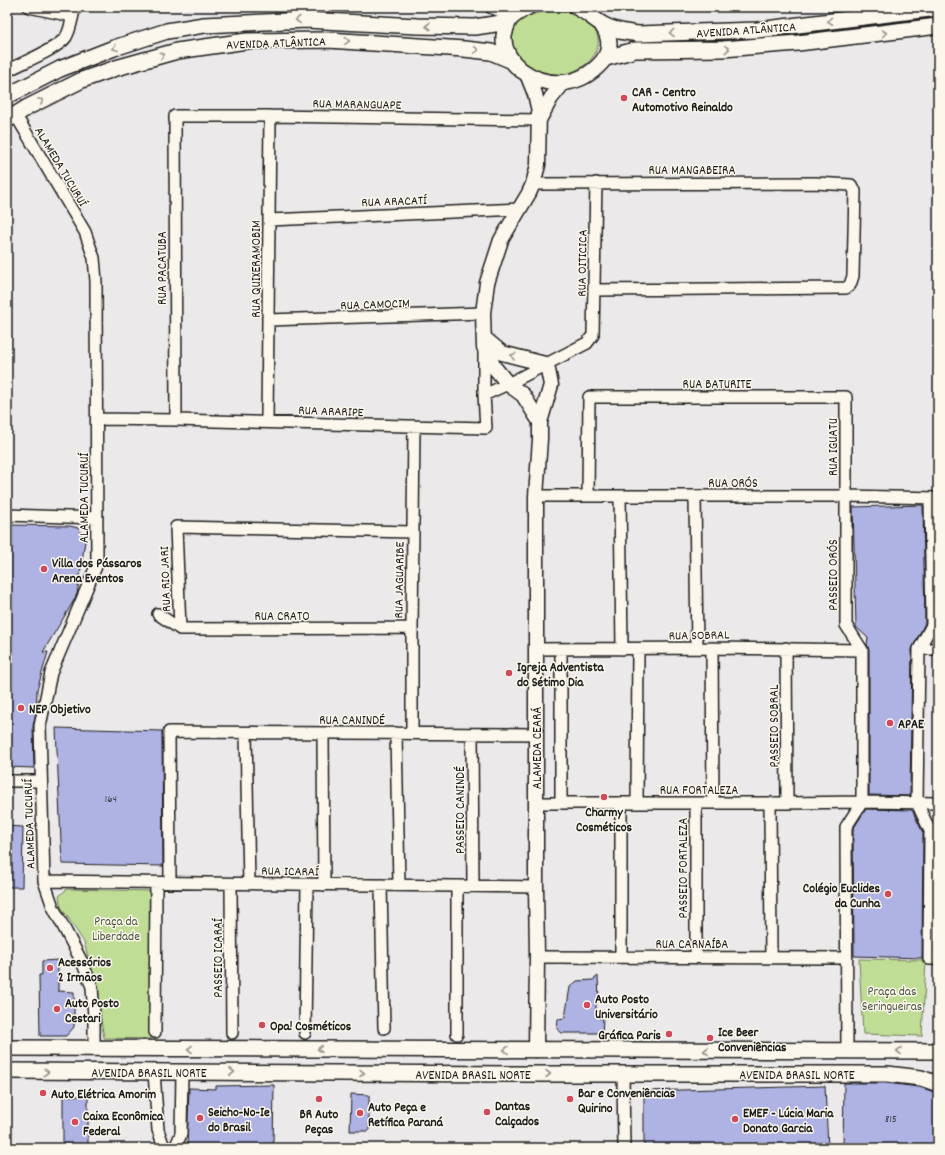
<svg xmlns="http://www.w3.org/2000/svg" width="945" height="1155" font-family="Dekko,sans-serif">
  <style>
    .green { fill: #c0dd95; stroke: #6e7c58 }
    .building { fill: #aeb3e4; stroke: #1c1c1c }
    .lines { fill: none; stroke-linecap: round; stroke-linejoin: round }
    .minor-casing { stroke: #1c1c1c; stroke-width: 14 }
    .tertiary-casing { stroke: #1c1c1c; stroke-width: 17 }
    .secondary-casing { stroke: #1c1c1c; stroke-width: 18 }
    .minor { stroke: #fbf7ec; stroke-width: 11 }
    .tertiary { stroke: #fbf7ec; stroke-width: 14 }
    .secondary { stroke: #fbf7ec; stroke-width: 15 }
    .oneway { stroke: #97948e }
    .poi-dot { fill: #d1495b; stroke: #fbf7ec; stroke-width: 1.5 }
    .labels { text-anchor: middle; stroke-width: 3; stroke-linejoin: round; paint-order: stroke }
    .number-label { font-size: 11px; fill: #40424e }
    .street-label { font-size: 13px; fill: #1c1c1c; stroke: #fbf7ec }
    .poi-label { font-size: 13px; font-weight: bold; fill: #1c1c1c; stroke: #fbf7ec; text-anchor: start }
    .park-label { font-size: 13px; fill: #4d5640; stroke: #fbf7ec }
  </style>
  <rect width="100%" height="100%" fill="#ece9ea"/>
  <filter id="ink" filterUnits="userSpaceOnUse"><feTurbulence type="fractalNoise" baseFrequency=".025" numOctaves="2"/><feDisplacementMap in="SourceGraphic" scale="8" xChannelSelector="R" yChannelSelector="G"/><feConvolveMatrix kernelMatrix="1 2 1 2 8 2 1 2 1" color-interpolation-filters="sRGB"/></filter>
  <g filter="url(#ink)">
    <path class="green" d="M555 10C562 12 570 12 576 15 627 40 580 86 538 73 527 70 518 57 510 49 511 44 510 37 511 33 517 15 540 12 555 10Z
      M67 889 151 891V1039L104 1038 95 984 84 942 61 907 59 896Z
      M859 959 926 960 922 1036 863 1034Z"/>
    <path class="building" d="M923 505 925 623 912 649 910 796 869 795V650L867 644 868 638 856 627 853 507Z
      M7 525 70 526 78 528 85 541 77 594 73 602 43 652H48L37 690 36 712 33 726 34 768 7 767Z
      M56 728 162 731 163 866 62 864Z
      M866 809 912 810 923 833 922 958 854 956 853 829Z
      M7 826 23 827 22 887H7Z
      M58 960V991L74 992V1027L66 1036H40L39 975H42V961Z
      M598 976 599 1001 596 1004V1017L603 1019 602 1033H562L557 1029 558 1019 565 1018 570 987 577 981 593 980Z
      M844 1083H886L919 1087 938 1093V1148H843Z
      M274 1085 273 1148H187L189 1088 216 1089V1086Z
      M825 1086 828 1148H644V1091Z
      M351 1094 369 1095V1131H350Z
      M63 1096H88V1148H63Z"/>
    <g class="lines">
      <g class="minor-casing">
        <path id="minor" d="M29 7 72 16
          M490 7 514 16
          M7 71C21 63 58 49 66 37 71 29 72 16 75 7
          M15 114 85 232 94 258 96 281 97 564 51 673 40 726 44 881 53 907 83 964 92 987 94 1016V1049
          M533 184 815 183 851 185 855 191 853 276 850 285 846 288 595 290
          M269 220 520 209
          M268 320 483 313
          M484 395 508 384 587 343 593 335 596 183
          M97 419 176 420 486 428 484 395V348
          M176 420 175 116H270L539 120
          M267 422 270 116
          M536 496H846L938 498
          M588 496 589 397H846V625L862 650
          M620 496 622 649
          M695 496 697 648
          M930 498 932 625 919 649 917 803 930 831 929 959H938
          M7 515 97 518
          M158 614 180 629 412 628
          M180 629 176 527 413 532
          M712 648 713 803
          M786 648 787 803
          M536 649 712 648 862 650
          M561 649V803
          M919 649H938
          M246 733 249 884
          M323 733 324 885
          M396 733 399 885
          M412 733V628L414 426
          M472 734 473 886
          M7 781H41
          M536 803H787L862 802 938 803
          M621 803V957
          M637 803 638 649
          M770 803 771 958
          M44 881 536 887
          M170 883 169 732 536 734
          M231 884 232 1033
          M381 885 384 1028
          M537 957 846 958
          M696 957V803
          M155 1032 156 883
          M305 1033 307 884
          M457 1034V886
          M847 1051 846 827 862 802V650
          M154 1072 158 1130 163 1144 167 1148
          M623 1074 624 1148
          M175 1148 181 1134 182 1072"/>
      </g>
      <g class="tertiary-casing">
        <path id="tertiary" d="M527 74 535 94 539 111 538 165 533 184 529 193 501 240 487 283 483 313 484 347 494 367 508 384 523 395 540 422
          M539 120 551 98 564 82
          M484 338 502 353 545 364 548 370 551 385 540 422V439L536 496V887L537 957 536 1050"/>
      </g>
      <g class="secondary-casing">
        <path id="secondary" d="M528 7C522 10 515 14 510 19 507 24 505 30 504 36 503 50 510 61 521 70 547 89 579 87 601 63 612 51 611 38 602 25
          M576 7C586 11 593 19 602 24 613 31 626 32 638 34L757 30 938 8
          M606 58 635 50 723 49 798 43 938 26
          M7 96 60 69 114 48 167 31 204 25 306 20 417 26 475 27 508 22
          M7 120 28 107 82 80 116 68 177 51 247 41 328 40 464 49 491 52 510 60
          M7 1048 938 1051
          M7 1071 524 1074H887L921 1078 938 1084"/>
      </g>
      <use href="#minor" class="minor"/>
      <use href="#tertiary" class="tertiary"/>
      <use href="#secondary" class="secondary"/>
    </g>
    <defs><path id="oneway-chevron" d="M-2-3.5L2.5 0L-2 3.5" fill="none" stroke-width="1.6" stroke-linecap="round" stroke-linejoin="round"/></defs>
    <g class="oneway">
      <use href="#oneway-chevron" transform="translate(298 20) rotate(178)"/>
      <use href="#oneway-chevron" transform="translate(830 21) rotate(173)"/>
      <use href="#oneway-chevron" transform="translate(428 26) rotate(-180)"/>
      <use href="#oneway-chevron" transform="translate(672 33) rotate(179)"/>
      <use href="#oneway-chevron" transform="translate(884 33) rotate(-7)"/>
      <use href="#oneway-chevron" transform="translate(347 41) rotate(4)"/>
      <use href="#oneway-chevron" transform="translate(115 48) rotate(160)"/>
      <use href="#oneway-chevron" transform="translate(727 49) rotate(-4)"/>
      <use href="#oneway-chevron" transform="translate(476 50) rotate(6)"/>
      <use href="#oneway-chevron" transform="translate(162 55) rotate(-15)"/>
      <use href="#oneway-chevron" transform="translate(41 101) rotate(-26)"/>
      <use href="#oneway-chevron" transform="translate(513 356) rotate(-164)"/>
      <use href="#oneway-chevron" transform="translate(190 1049) rotate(-180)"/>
      <use href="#oneway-chevron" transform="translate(320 1049) rotate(-180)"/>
      <use href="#oneway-chevron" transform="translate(506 1050) rotate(-180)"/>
      <use href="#oneway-chevron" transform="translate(706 1051) rotate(-180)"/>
      <use href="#oneway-chevron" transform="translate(899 1051) rotate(-180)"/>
      <use href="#oneway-chevron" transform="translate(46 1072)"/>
      <use href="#oneway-chevron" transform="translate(232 1072)"/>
      <use href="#oneway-chevron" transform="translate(362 1073)"/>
      <use href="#oneway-chevron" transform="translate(548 1074)"/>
    </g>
  </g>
  <g class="poi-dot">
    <circle cx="624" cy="98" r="4"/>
    <circle cx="44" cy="569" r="4"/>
    <circle cx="509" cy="673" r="4"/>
    <circle cx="21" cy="708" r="4"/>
    <circle cx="890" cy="723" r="4"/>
    <circle cx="604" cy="797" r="4"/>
    <circle cx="888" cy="894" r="4"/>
    <circle cx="50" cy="968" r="4"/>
    <circle cx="587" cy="1005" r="4"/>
    <circle cx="57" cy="1009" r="4"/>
    <circle cx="262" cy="1025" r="4"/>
    <circle cx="669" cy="1034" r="4"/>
    <circle cx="710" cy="1038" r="4"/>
    <circle cx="43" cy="1093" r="4"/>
    <circle cx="319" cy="1099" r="4"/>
    <circle cx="570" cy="1099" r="4"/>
    <circle cx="487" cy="1112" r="4"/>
    <circle cx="360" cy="1113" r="4"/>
    <circle cx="200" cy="1118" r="4"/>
    <circle cx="735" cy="1119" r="4"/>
    <circle cx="75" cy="1122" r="4"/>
  </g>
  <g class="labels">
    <g class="number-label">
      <text x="111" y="802">164</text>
      <text x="891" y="1122">815</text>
    </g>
    <g class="street-label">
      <text transform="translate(746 29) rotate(-4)" y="5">AVENIDA ATLÂNTICA</text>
      <text transform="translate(276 42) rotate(-2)" y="5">AVENIDA ATLÂNTICA</text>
      <text transform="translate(357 103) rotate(1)" y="5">RUA MARANGUAPE</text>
      <text transform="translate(62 166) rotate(59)" y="5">ALAMEDA TUCURUÍ</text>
      <text x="692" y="174">RUA MANGABEIRA</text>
      <text transform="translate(394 200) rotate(-2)" y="5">RUA ARACATÍ</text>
      <text transform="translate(581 263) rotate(-89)" y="5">RUA OITICICA</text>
      <text transform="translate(161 268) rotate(-90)" y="5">RUA PACATUBA</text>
      <text transform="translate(255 269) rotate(-90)" y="5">RUA QUIXERAMOBIM</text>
      <text transform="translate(375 303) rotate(-2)" y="5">RUA CAMOCIM</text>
      <text x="717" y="388">RUA BATURITE</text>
      <text transform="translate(331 410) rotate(2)" y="5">RUA ARARIPE</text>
      <text transform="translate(832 447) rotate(-90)" y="5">RUA IGUATU</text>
      <text x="733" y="487">RUA ORÓS</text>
      <text transform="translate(83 498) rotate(-90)" y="5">ALAMEDA TUCURUÍ</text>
      <text transform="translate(832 575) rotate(-90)" y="5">PASSEIO ORÓS</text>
      <text transform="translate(164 579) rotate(-92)" y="5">RUA RIO JARI</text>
      <text transform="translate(398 580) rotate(-89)" y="5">RUA JAGUARIBE</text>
      <text x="282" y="620">RUA CRATO</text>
      <text transform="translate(699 634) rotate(-1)" y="5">RUA SOBRAL</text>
      <text x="352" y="724">RUA CANINDÉ</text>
      <text transform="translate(773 726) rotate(-90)" y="5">PASSEIO SOBRAL</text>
      <text transform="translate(536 748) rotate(-90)" y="5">ALAMEDA CEARÁ</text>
      <text x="699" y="794">RUA FORTALEZA</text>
      <text transform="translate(459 810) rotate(-90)" y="5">PASSEIO CANINDÉ</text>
      <text transform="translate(28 824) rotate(-92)" y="5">ALAMEDA TUCURUÍ</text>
      <text transform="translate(682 868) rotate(-90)" y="5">PASSEIO FORTALEZA</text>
      <text transform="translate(290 870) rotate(1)" y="5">RUA ICARAÍ</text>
      <text x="692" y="948">RUA CARNAÍBA</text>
      <text transform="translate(217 958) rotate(-90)" y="5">PASSEIO ICARAÍ</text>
      <text x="149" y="1077">AVENIDA BRASIL NORTE</text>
      <text x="473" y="1079">AVENIDA BRASIL NORTE</text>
      <text x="797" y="1079">AVENIDA BRASIL NORTE</text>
    </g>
    <g class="poi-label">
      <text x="632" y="96">CAR - Centro<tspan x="632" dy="15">Automotivo Reinaldo</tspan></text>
      <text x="52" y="567">Villa dos Pássaros<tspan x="52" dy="15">Arena Eventos</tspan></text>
      <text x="517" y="671">Igreja Adventista<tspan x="517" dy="15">do Sétimo Dia</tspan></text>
      <text x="29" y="713">NEP Objetivo</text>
      <text x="898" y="728">APAE</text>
      <text x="604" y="816" text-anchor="middle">Charmy<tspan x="604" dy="15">Cosméticos</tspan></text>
      <text x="880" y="892" text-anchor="end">Colégio Euclides<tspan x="880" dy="15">da Cunha</tspan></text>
      <text x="58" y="966">Acessórios<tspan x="58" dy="15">2 Irmãos</tspan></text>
      <text x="595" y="1003">Auto Posto<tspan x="595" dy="15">Universitário</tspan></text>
      <text x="65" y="1007">Auto Posto<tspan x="65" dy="15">Cestari</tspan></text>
      <text x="270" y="1030">Opa! Cosméticos</text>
      <text x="718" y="1036">Ice Beer<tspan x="718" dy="15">Conveniências</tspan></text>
      <text x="661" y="1039" text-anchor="end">Gráfica Paris</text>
      <text x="578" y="1097">Bar e Conveniências<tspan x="578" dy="15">Quirino</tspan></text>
      <text x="51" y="1098">Auto Elétrica Amorim</text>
      <text x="495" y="1110">Dantas<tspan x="495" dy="15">Calçados</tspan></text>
      <text x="368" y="1111">Auto Peça e<tspan x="368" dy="15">Retífica Paraná</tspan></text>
      <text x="208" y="1116">Seicho-No-Ie<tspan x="208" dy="15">do Brasil</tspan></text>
      <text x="743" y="1117">EMEF - Lúcia Maria<tspan x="743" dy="15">Donato Garcia</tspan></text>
      <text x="319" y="1118" text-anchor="middle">BR Auto<tspan x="319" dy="15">Peças</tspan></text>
      <text x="83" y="1120">Caixa Econômica<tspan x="83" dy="15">Federal</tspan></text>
    </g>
    <g class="park-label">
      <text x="116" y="925">Praça da<tspan x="116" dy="15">Liberdade</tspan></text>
      <text x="892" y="995">Praça das<tspan x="892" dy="15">Seringueiras</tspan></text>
    </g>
  </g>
  <rect width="945" height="1155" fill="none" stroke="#fbf7ec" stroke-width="24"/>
  <rect x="12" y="12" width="921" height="1131" fill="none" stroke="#1c1c1c" stroke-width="1.5" filter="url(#ink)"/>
</svg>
